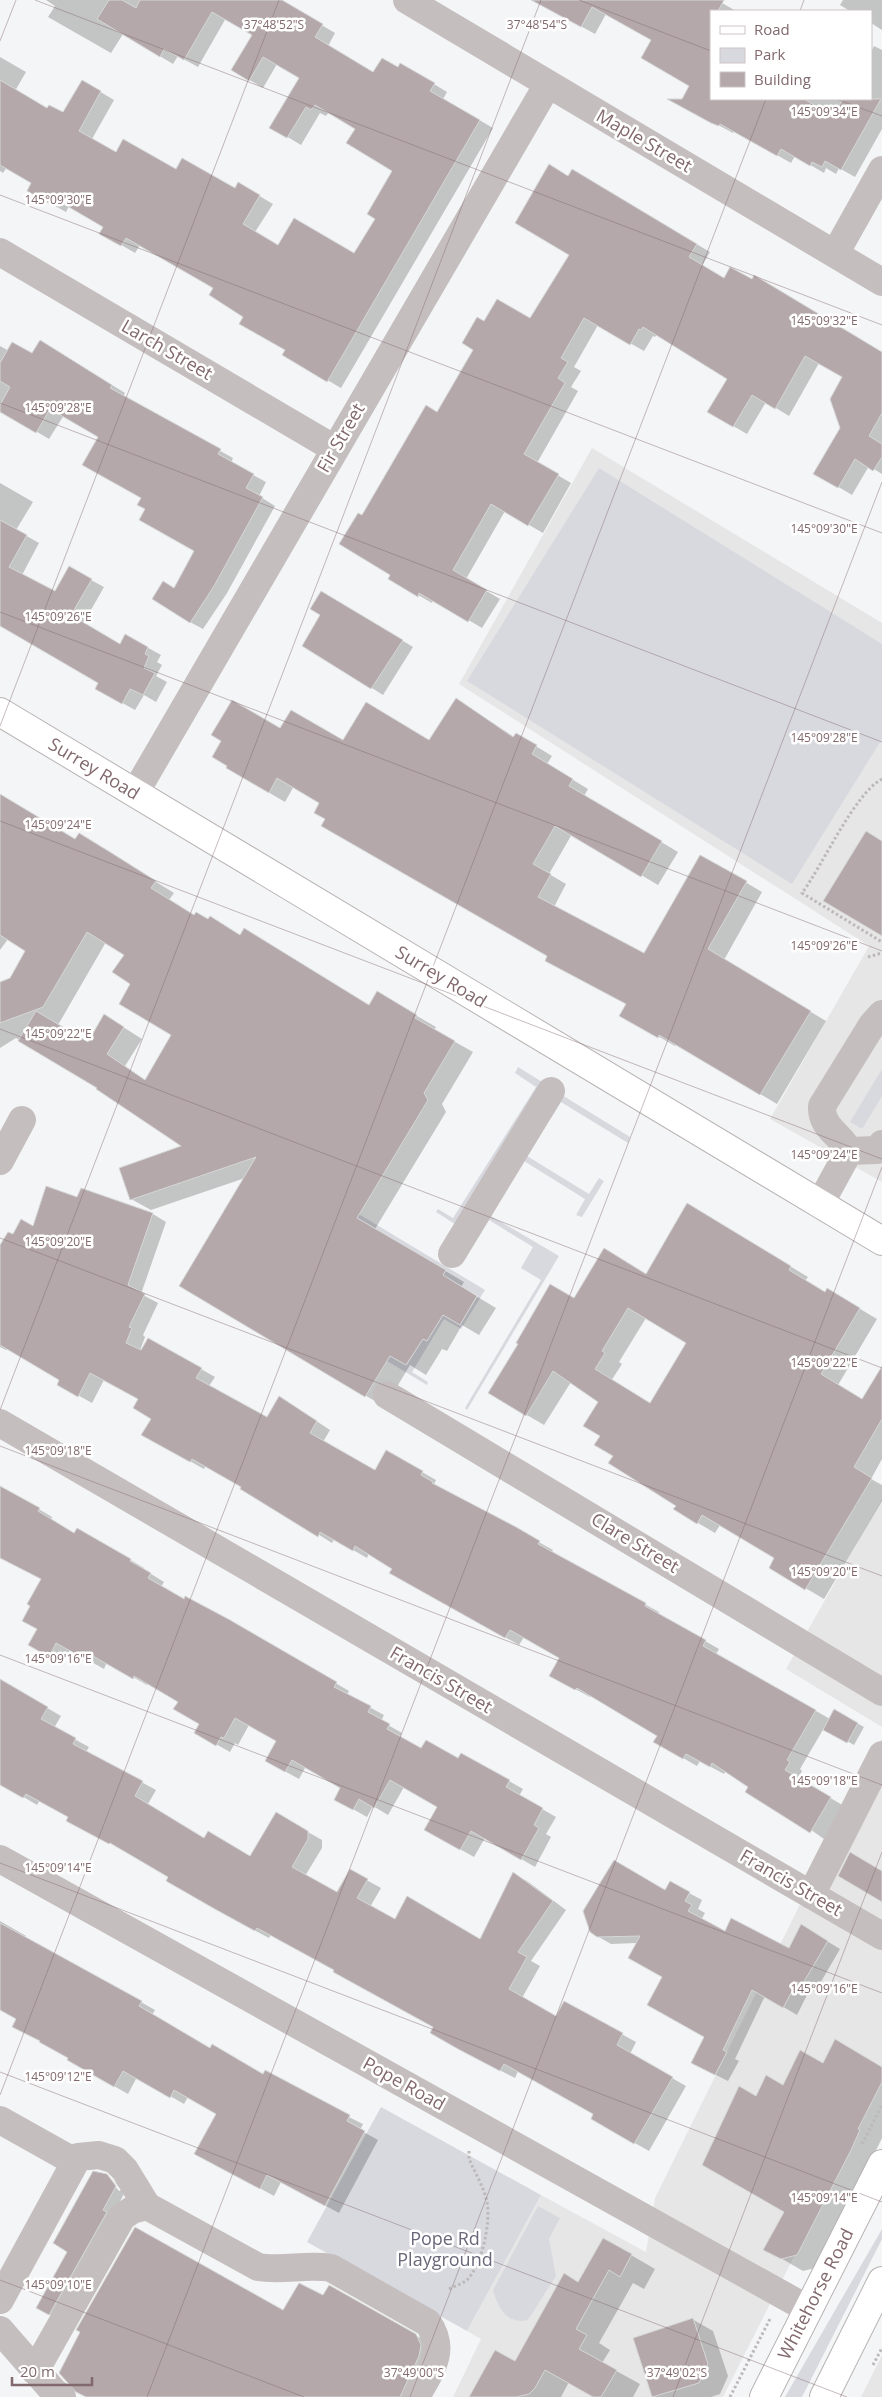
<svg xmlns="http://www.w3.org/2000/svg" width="882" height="2397" font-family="'Open Sans',sans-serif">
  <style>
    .built { fill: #e7e6e7 }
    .green { fill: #d8d9df }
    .shadow { fill: #0003; fill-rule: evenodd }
    .building { fill: #b4a8aa; stroke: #d6d7d8; fill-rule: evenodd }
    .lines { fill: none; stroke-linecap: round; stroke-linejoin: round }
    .major-casing { stroke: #b9b2b3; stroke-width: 30 }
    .path { stroke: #bdb8b9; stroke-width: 3; stroke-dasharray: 2.5 2.5; stroke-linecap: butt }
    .minor { stroke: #c5bebf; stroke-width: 28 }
    .major { stroke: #fff; stroke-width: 28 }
    .ticks { fill: none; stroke: #82696d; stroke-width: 1; stroke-opacity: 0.45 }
    .labels { text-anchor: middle; stroke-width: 5; stroke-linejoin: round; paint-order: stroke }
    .street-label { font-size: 18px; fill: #82696d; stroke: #fff }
    .park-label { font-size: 18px; fill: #6a6779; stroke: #fff }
    .ticks-label { font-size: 12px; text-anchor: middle; fill: #82696d; stroke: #fff; stroke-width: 5; stroke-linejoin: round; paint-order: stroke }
  </style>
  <rect width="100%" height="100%" fill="#f4f5f6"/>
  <path class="built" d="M592 448 882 623V1182L770 1119 869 946 459 684Z
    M882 1499V1727L786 1669Z
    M882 1738V2082L723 2397H453L481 2339 467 2331 541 2195 646 2252 655 2198Z
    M882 2355V2397H861Z"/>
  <path class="green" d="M599 468 882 644V739L792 884 467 681Z
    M518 1067 544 1083 458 1226 436 1212 438 1209 453 1218 536 1087 515 1073Z
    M882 1069V1096L862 1129 850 1122Z
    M557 1092 630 1137 628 1143 561 1102 551 1118 547 1116Z
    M527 1156 589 1194 599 1178 604 1181 582 1217 576 1215 585 1199 524 1161Z
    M357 1213 485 1290 461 1329 444 1319 412 1372 428 1382 427 1385 387 1361 391 1356 407 1365 423 1339 427 1341 443 1315 460 1325 478 1296 443 1275 446 1270 351 1214Z
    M491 1216 559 1256 467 1410 465 1408 541 1280 521 1268 533 1247 489 1220Z
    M381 2107 541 2195 467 2331 307 2242Z
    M538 2206 560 2218 549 2239 556 2276 528 2320C506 2325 498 2307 493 2290Z
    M882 2229V2239L802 2397H785Z"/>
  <path class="shadow" d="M46 0H279L335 33 328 46 374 74 398 68 401 64 447 92 443 99 493 128 341 388 284 355 287 350 245 316 215 288 140 245 135 253 101 233 105 226 69 206 66 212 28 191 33 183 7 167 3 173 0 171V57L26 72 15 91 47 110 64 114 82 81 114 100 92 139 116 154 235 189 239 184 273 204 255 232 278 246 355 255 376 218 393 170 357 129 329 112 326 116 320 113 301 145 271 127 301 78 277 64 263 88 233 70 254 35 226 18 198 67 178 56 173 64 123 34 111 53 48 17 55 6Z
    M533 0H716L722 3 736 11H711V99H871V52L874 46 882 50V129L855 177 839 168 836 174 826 168 824 173 795 156 791 163 734 131 733 133 694 112 691 86 653 40 606 14 595 34Z
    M843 0H882V30L871 23V11H850L840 5Z
    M573 171 710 252 702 266 724 279 882 353V474L869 466 852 495 815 473 841 428 844 377 819 363 789 416 766 402 747 434 709 412 729 378 657 334 655 337 653 336 644 351 598 325 574 367 581 371 571 387 578 391 537 463 571 483 543 533 505 511 466 579 500 599 482 628 433 599 432 603 418 595 392 575 362 517 438 413 475 349 484 322 531 320 570 254 569 177Z
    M0 346 9 351 33 355 54 349 125 393 123 397 233 458 231 463 266 482 259 496 275 506 227 593 203 629 190 622 175 589 196 551 147 509 142 498 100 437 64 415 49 439 0 410Z
    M0 483 33 502 16 530 39 543 22 575 55 593 91 580 104 587 83 624 120 645 125 635 161 655 157 662 162 665 156 676 167 682 156 702 144 695 135 710 97 689 100 683 0 624Z
    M322 592 413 647 383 695 304 645 322 615Z
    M473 710 514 737 516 734 552 756 547 764 588 789 584 796 678 852 658 885 572 834 549 874 566 884 554 907 645 955 701 856 762 892 724 960 826 1021 777 1104 676 1044 675 1046 621 1015 627 1004 327 819 321 802 294 786 285 802 227 768 281 730 344 742 430 741Z
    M0 795 76 840 98 846 174 893 169 900 195 916 240 936 369 1006 377 993 436 1027 434 1030 473 1052 442 1104 446 1112 375 1229 464 1282 461 1287 496 1308 479 1335 462 1325 447 1351 442 1349 426 1375 410 1365 385 1407 180 1286 245 1178 151 1210 131 1199 184 1147 99 1087 16 1038 0 1048V983L35 971 27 951 8 939 0 950ZM106 942 125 954 132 984 173 1035 146 1081 125 1066 142 1039 123 1027 89 1043 58 1025Z
    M78 1198 153 1214 166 1222 141 1294 158 1303 143 1335 145 1337 139 1353 149 1339 215 1377 209 1386 267 1418 280 1397 330 1430 323 1442 376 1471 387 1452 436 1480 434 1484 553 1550 551 1553 659 1612 658 1614 719 1649 716 1654 830 1719 835 1711 864 1727 854 1745 824 1728 800 1769 802 1771 798 1779 844 1806 824 1839 726 1770 724 1774 700 1761 697 1766 655 1742 659 1735 591 1695 590 1697 564 1683 561 1658 524 1637 519 1645 391 1573 393 1568 369 1553 367 1558 334 1539 332 1543 243 1487 206 1465 204 1469 143 1435 153 1418 139 1399 104 1380 92 1403 58 1384 61 1379 8 1348 6 1350 0 1347V1247L13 1236 34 1228Z
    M705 1215 808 1277 805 1281 826 1293 845 1300 877 1319 838 1385 863 1400 882 1368V1459L871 1479 882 1485V1501L824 1599 770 1567 776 1558 720 1525 715 1533 698 1523 614 1456 602 1435 599 1401 571 1382 544 1425 527 1415 575 1300 647 1275ZM646 1318 688 1343 650 1404 611 1381 622 1364 619 1362Z
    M0 1486 52 1517 51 1520 75 1534 78 1529 144 1568 143 1569 164 1582 161 1587 230 1621 349 1691 347 1695 384 1715 381 1721 402 1733 400 1737 422 1750 458 1759 461 1754 523 1789 519 1796 556 1817 546 1834 551 1837 535 1867 485 1838 474 1857 426 1830 438 1807 404 1787 388 1815 373 1806 367 1817 335 1799 342 1787 306 1766 299 1779 266 1761 277 1741 249 1725 238 1745 235 1743 230 1752 196 1733 201 1724 179 1701 148 1683 147 1685 107 1662 104 1669 70 1650 63 1663 30 1644 38 1629 42 1579 0 1557Z
    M1 1681 61 1716 54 1728 89 1747 86 1752 156 1790 148 1804 205 1839 251 1858 276 1814 322 1840V1848L305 1876 337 1894 350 1871 381 1888 370 1907 395 1921 481 1941 513 1874 527 1881 566 1910 531 1961 540 1966 522 1998 556 2018 565 2003 636 2042 630 2054 686 2086 649 2151 592 2119 595 2114 518 2071 515 2078 474 2057 435 2027 271 1935 269 1938 228 1916 170 1876 124 1849 81 1829 70 1817 40 1800 37 1805 0 1783Z
    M689 1893 702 1900 698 1909 705 1913 701 1920 726 1933 790 1950 802 1926 840 1949 815 1992 810 1989 797 2015 765 1996 735 2059 739 2061 728 2081 706 2070V2037L664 1976 637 1943 611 1944 597 1936 670 1894Z
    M0 1921 26 1936 25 1937 155 2010 152 2015 210 2049 363 2124 360 2130 378 2140 339 2213 281 2182 274 2196 210 2161 217 2114 188 2097 184 2104 137 2077 128 2094 68 2060 69 2058 41 2041 17 2019 0 2009Z
    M882 2068V2138L819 2267 803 2271 765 2249 786 2211 756 2097 784 2087Z
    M106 2175 119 2191 121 2190 112 2178 125 2192 58 2319 38 2308 69 2251Z
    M631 2255 655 2269 644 2289 633 2283 599 2343 610 2350 602 2363 640 2384 633 2397H595L569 2382 561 2397H470L515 2363 579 2283Z
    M329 2287 442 2350 431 2397H88L284 2311 324 2296Z
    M692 2319 713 2331 728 2376 720 2394 711 2397H653L634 2339Z"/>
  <path class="building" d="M109 0H122L136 8 140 0H282L323 24 315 37 373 72 382 58 398 67 400 63 435 83 430 91 480 120 327 382 282 355 285 350 239 324 243 317 209 295 213 288 126 238 121 246 99 234 103 227 55 199 52 205 27 191 31 183 0 165V80L47 108 49 105 63 112 82 80 101 91 79 131 116 152 123 139 176 169 182 158 235 188 238 182 260 195 243 224 278 245 294 218 354 253 375 219 367 214 392 171 346 143 355 129 315 105 311 110 306 107 287 138 269 128 299 78 263 57 249 81 231 70 252 35 212 12 184 60 164 49 160 57 97 19Z
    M531 0H724L718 11H711V99H804L833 116 843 99H881L841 170 825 161 822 167 812 162 810 166 781 149 777 156 720 124 719 126 711 123 667 99H682L689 86 641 58 651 40 592 7 581 27Z
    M549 164 568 176 572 169 697 244 689 257 724 278 730 267 752 279 754 275 882 352V413L869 436 882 444V457L873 471 855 459 838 488 813 474 840 428 830 399 842 377 805 356 775 409 752 395 733 427 707 412 727 379 643 327 641 330 639 329 630 345 584 318 561 358 568 362 558 378 565 383 524 454 559 474 528 526 491 504 453 570 487 590 468 622 419 593 418 597 388 579 390 575 339 544 358 513 362 515 426 405 437 412 473 350 462 343 477 317 484 321 497 299 530 318 569 255 515 223Z
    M40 340 112 385 110 388 221 449 218 454 254 474 246 488 263 497 214 586 190 623 152 599 163 581 174 588 194 551 139 520 145 509 137 505 141 498 82 465 98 437 50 409 36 433 0 412V405L10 387 0 381V363L12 342 32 353Z
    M0 520 27 535 9 567 55 591 69 566 92 579 71 615 120 644 125 634 148 647 145 654 149 656 144 668 155 673 143 695 130 689 122 704 95 689 98 683 0 626Z
    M321 591 403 640 371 689 302 646 320 615 310 609Z
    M456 698 513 737 516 733 537 745 532 754 573 779 569 786 662 841 641 877 555 826 533 864 551 874 538 897 644 953 700 855 747 881 708 949 811 1011 760 1095 659 1035 658 1038 619 1016 626 1004 545 961 547 956 321 826 325 819 314 813 319 803 277 778 269 793 226 768 227 766 212 757 221 741 211 735 232 700 280 728 291 710 343 740 366 702 429 740Z
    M0 794 75 839 79 833 110 852 156 881 151 888 194 915 196 912 208 919 210 916 240 935 244 928 369 1005 377 991 417 1015 415 1018 455 1041 424 1093 428 1100 357 1218 446 1270 443 1275 477 1296 460 1325 443 1315 427 1341 423 1339 406 1365 390 1356 365 1397 179 1286 256 1157 130 1200 119 1168 181 1146 96 1089 97 1088 18 1041 36 1011 88 1042 104 1014 124 1027 107 1054 145 1080 171 1035 119 1004 130 984 112 972 124 955 87 932 43 1007 0 1023V982L10 978 25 951 0 935Z
    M866 831 882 841V936L823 901Z
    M46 1186 77 1197 81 1188 153 1213 128 1285 145 1294 129 1327 132 1328 126 1343 141 1350 148 1338 202 1368 196 1378 267 1417 279 1396 317 1421 310 1433 375 1470 386 1450 423 1471 421 1475 433 1482 432 1483 516 1527 540 1541 538 1544 646 1603 645 1606 706 1640 703 1646 816 1710 787 1760 790 1762 785 1770 831 1797 810 1833 745 1792 748 1787 712 1763 710 1767 686 1754 683 1759 653 1742 657 1736 577 1688 575 1690 549 1676 559 1658 510 1630 505 1638 389 1573 392 1569 355 1546 353 1551 320 1532 318 1537 240 1489 241 1487 192 1459 190 1462 141 1435 151 1419 133 1408 138 1399 90 1373 78 1397 57 1385 59 1380 0 1345V1245L8 1232 13 1234 21 1219 33 1226Z
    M687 1203 791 1266 789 1270 825 1292 827 1288 860 1308 821 1374 862 1399 882 1366V1419L854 1467 872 1478 805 1590 769 1568 774 1558 702 1515 697 1524 673 1509 676 1506 608 1463 613 1456 594 1445 600 1436 583 1426 598 1402 553 1371 526 1416 488 1393 518 1344 516 1343 550 1284 574 1298 604 1248 646 1274ZM628 1308 686 1343 650 1403 595 1369 605 1353 602 1351Z
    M0 1486 40 1508 38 1511 74 1533 77 1528 131 1559 130 1561 151 1573 148 1578 184 1599 185 1596 230 1620 337 1682 334 1687 371 1706 368 1712 390 1724 387 1729 421 1748 426 1740 458 1758 461 1753 510 1780 506 1787 543 1808 534 1825 539 1828 521 1860 471 1831 460 1850 424 1830 437 1807 390 1780 374 1808 359 1799 353 1810 334 1800 340 1788 292 1760 285 1772 265 1761 276 1741 235 1718 224 1738 221 1737 216 1746 194 1733 199 1724 173 1709 178 1702 134 1676 133 1679 93 1656 90 1662 56 1643 49 1657 28 1645 37 1629 22 1621 30 1606 27 1604 41 1579 0 1558Z
    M0 1679 48 1707 41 1719 76 1738 73 1744 143 1781 135 1796 204 1838 208 1831 250 1856 276 1812 308 1831V1839L292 1867 337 1892 350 1869 368 1879 357 1898 395 1919 407 1896 480 1939 513 1872 553 1901 518 1952 527 1957 509 1989 556 2016 564 2001 623 2033 617 2045 673 2077 634 2144 591 2119 593 2114 504 2064 500 2071 458 2049 430 2033 433 2027 333 1972 334 1970 257 1928 255 1931 213 1908 166 1881 168 1877 110 1843 109 1844 66 1821 68 1817 26 1794 23 1798 0 1785Z
    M834 1709 858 1723 847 1743 823 1730Z
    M850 1852 882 1871V1902L838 1876Z
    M614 1860 665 1890 670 1881 690 1892 685 1901 692 1905 688 1911 725 1931 731 1918 789 1948 801 1924 828 1941 802 1985 797 1982 783 2008 752 1990 723 2050 727 2052 715 2075 691 2063 704 2037 647 2005 662 1977 628 1958 640 1936 597 1937 590 1932 583 1911Z
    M0 1923 142 2001 139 2006 210 2048 212 2044 263 2074 265 2070 350 2115 347 2121 365 2131 325 2206 267 2175 260 2189 194 2154 216 2114 174 2090 170 2098 123 2071 114 2087 67 2060 68 2058 39 2042 40 2041 12 2027 16 2019 0 2010Z
    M835 2039 882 2067V2082L858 2129 860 2130 851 2150 797 2255 781 2259 763 2250 784 2212 702 2165 739 2086 756 2096 766 2075 783 2085 800 2050 823 2063Z
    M93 2171 107 2174 116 2186 103 2210 107 2212 49 2315 36 2308 67 2252 53 2243Z
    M135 2227 283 2310 299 2283 323 2295 329 2285 416 2334 421 2345 419 2356 400 2397H86L76 2392 59 2373 80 2332 76 2330Z
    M603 2238 632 2254 620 2277 609 2270 576 2329 587 2335 579 2349 617 2370 601 2397H593L545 2370 535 2388 529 2394 516 2397H469L495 2350 515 2361 564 2273 578 2282Z
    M693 2318 708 2364 699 2383 652 2397 633 2338Z"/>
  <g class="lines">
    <g class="major-casing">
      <path id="major" d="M0 712 882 1241
        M764 2397 882 2164
        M824 2397 882 2281"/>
    </g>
    <path class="path" d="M882 779C854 794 823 865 802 893L882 942
      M868 957 882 953
      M862 2144 882 2105
      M449 2289C455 2286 462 2284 467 2280 482 2265 491 2222 487 2202 484 2187 475 2173 469 2159V2151
      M873 2365 882 2348
      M730 2397 771 2317"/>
    <path class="minor" d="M407 0 882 282
      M0 252 335 449
      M835 254 882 170
      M135 793 548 84
      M849 1151C841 1134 821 1129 822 1106L872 1025 882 1014
      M849 1151 877 1150 882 1144
      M0 1161 22 1120
      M820 1204 849 1151
      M452 1254 551 1091
      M387 1395 882 1692
      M0 1423 882 1936
      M0 1859 808 2309
      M811 1895 882 1755
      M0 2120 75 2162
      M0 2300 78 2157 99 2155 115 2160 125 2170 147 2206 258 2267C282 2271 307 2264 331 2268L428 2323C447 2351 430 2371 416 2397
      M0 2330 55 2393 62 2397
      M35 2371 122 2217 132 2210 147 2206"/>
    <use href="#major" class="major"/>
  </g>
  <path class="ticks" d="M35 0 882 325M579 0 711 51M800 11 804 0M0 41 16 0M836 99 882 116M0 195 882 533M0 403 882 742M0 612 882 951M0 726 279 0M0 821 882 1159M0 1029 882 1368M0 1238 882 1576M0 1410 541 0M0 1446 882 1785M0 1655 882 1993M0 1863 882 2202M0 2072 847 2397M0 2095 766 99M0 2280 304 2397M147 2397 882 482M410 2397 882 1167M673 2397 882 1852"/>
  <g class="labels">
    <g class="street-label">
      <text transform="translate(644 141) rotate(30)" y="6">Maple Street</text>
      <text transform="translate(167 350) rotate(30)" y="6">Larch Street</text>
      <text transform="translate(341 438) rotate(-60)" y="6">Fir Street</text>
      <text transform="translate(94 769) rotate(31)" y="6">Surrey Road</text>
      <text transform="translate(441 977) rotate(31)" y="6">Surrey Road</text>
      <text transform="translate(635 1543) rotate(31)" y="6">Clare Street</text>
      <text transform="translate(441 1680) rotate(30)" y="6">Francis Street</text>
      <text transform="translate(791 1883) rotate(30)" y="6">Francis Street</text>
      <text transform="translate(404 2084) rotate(29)" y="6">Pope Road</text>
      <text transform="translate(816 2294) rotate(-63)" y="6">Whitehorse Road</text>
    </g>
    <g class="park-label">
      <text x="445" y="2245">Pope Rd<tspan x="445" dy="21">Playground</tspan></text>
    </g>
  </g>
  <g class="ticks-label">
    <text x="537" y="29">37°48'54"S</text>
    <text x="274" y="29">37°48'52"S</text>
    <text x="824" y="116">145°09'34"E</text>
    <text x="58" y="204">145°09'30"E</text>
    <text x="824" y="325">145°09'32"E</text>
    <text x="58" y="412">145°09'28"E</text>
    <text x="824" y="533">145°09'30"E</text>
    <text x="58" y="621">145°09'26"E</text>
    <text x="824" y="742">145°09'28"E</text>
    <text x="58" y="829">145°09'24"E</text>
    <text x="824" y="950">145°09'26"E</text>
    <text x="58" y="1038">145°09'22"E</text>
    <text x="824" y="1159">145°09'24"E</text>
    <text x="58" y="1246">145°09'20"E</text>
    <text x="824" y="1367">145°09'22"E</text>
    <text x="58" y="1455">145°09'18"E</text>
    <text x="824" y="1576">145°09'20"E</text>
    <text x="58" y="1663">145°09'16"E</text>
    <text x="824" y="1785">145°09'18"E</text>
    <text x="58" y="1872">145°09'14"E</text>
    <text x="824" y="1993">145°09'16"E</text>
    <text x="58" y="2081">145°09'12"E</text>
    <text x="824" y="2202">145°09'14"E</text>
    <text x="58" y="2289">145°09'10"E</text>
    <text x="414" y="2377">37°49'00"S</text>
    <text x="677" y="2377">37°49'02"S</text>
  </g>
  <rect x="710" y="10" width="162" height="90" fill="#ffffff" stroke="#cdc3c5"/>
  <rect x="720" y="26" width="25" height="8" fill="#ffffff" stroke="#cdc3c5"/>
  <text x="754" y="35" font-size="15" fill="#82696d">Road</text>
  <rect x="720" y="48" width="25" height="15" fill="#d8d9df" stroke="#cdc3c5"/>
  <text x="754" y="60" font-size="15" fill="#82696d">Park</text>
  <rect x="720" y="72" width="25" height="15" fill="#b4a8aa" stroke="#cdc3c5"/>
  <text x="754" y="85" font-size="15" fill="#82696d">Building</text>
  <path d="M12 2377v8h80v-8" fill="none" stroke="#82696d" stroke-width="2.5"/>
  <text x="20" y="2377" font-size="15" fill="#82696d" stroke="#ffffff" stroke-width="4" paint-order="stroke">20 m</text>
</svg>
